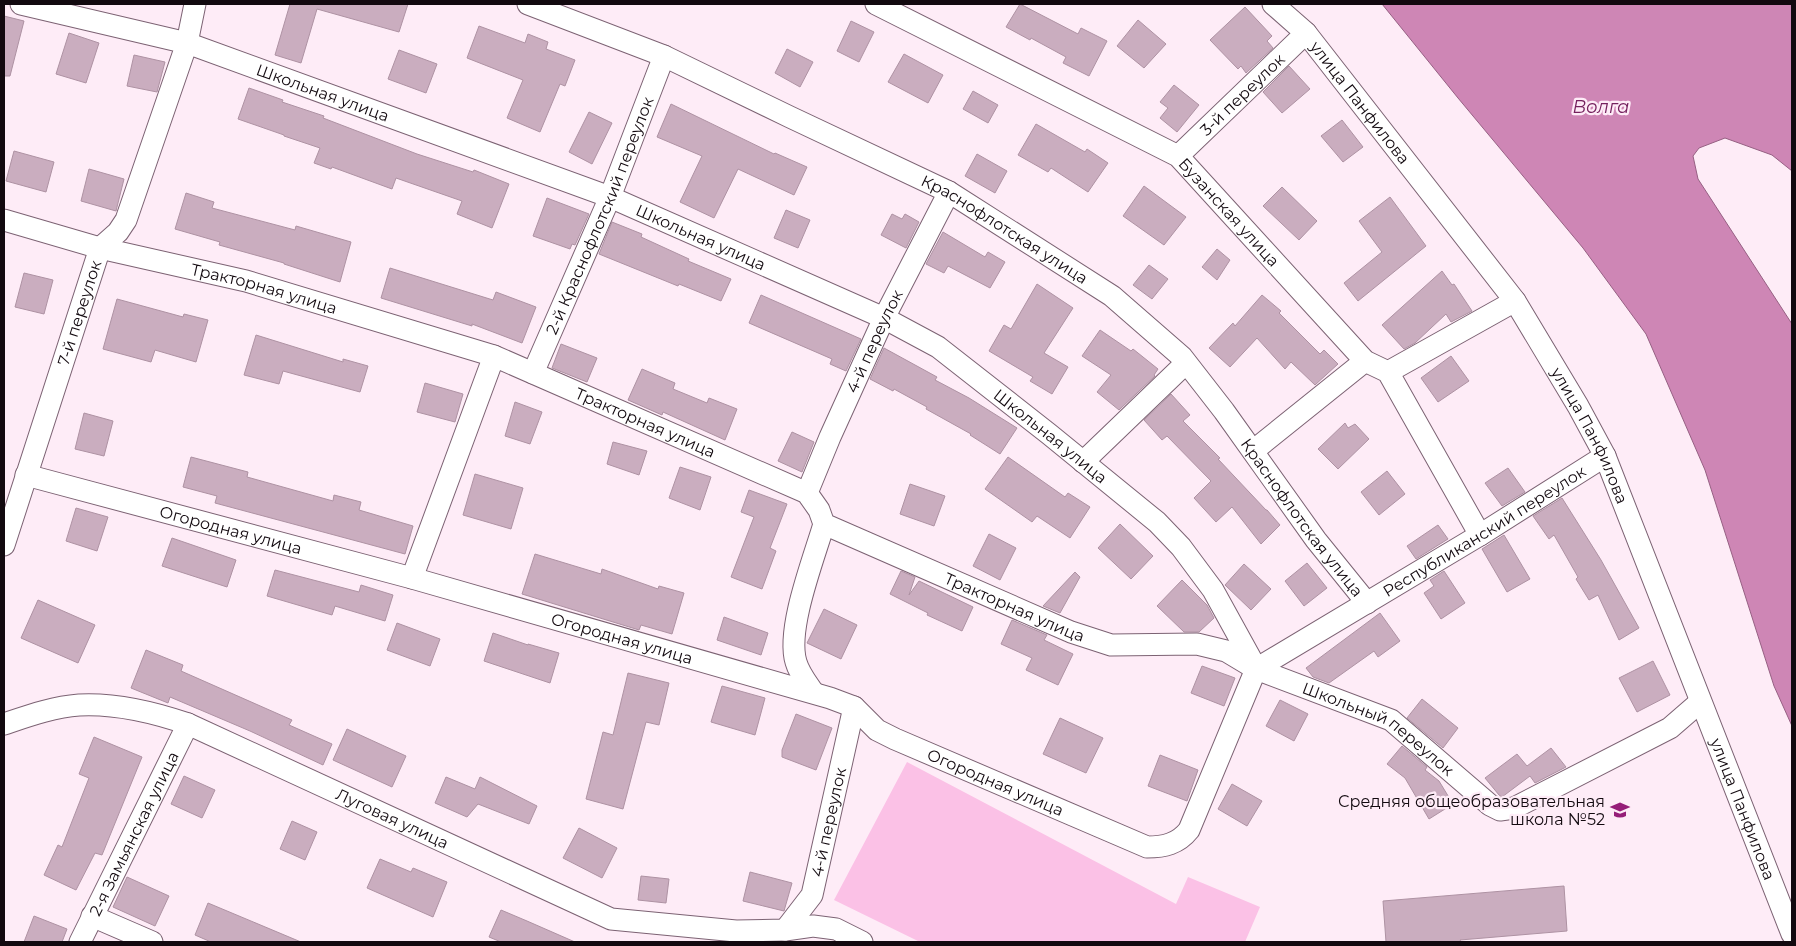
<svg xmlns="http://www.w3.org/2000/svg" width="1796" height="946" font-family="Montserrat,sans-serif">
  <style>
    .green { fill: #fbc1e6 }
    .water { fill: #ce86b5; stroke: #966083 }
    .building { fill: #caadbf; stroke: #ae92a3 }
    .lines { fill: none; stroke-linecap: round; stroke-linejoin: round }
    .street-casing { stroke: #7c6273; stroke-width: 23 }
    .street { stroke: #fff; stroke-width: 21 }
    .labels { text-anchor: middle; stroke-width: 4.5; stroke-linejoin: round; paint-order: stroke }
    .street-label { font-size: 16px; fill: #12090f; stroke: #feecf7 }
    .poi-label { font-size: 16px; fill: #12090f; stroke: #feecf7; text-anchor: end }
    .water-label { font-size: 18px; font-style: italic; fill: #75215e; stroke: #feecf7 }
  </style>
  <rect width="100%" height="100%" fill="#feecf7"/>
  <path class="green" d="M907 762 1176 904 1188 877 1260 907 1245 942H920L834 900Z"/>
  <path class="water" d="M1382 4H1792V171L1772 155 1725 138 1699 148 1693 156 1698 179 1792 324V726L1774 686 1705 470 1646 334 1583 248 1458 98Z"/>
  <path class="building" d="M290 4H408L399 32 317 9 301 63 275 55Z
    M1020 4 1078 34 1081 28 1107 41 1089 76 1063 63 1066 57 1031 38 1030 40 1006 27Z
    M1245 7 1272 36 1267 41 1273 48 1246 73 1241 66 1238 69 1210 40Z
    M4 16 24 21 10 76H4Z
    M1138 20 1166 44 1144 68 1117 46Z
    M851 21 874 32 859 62 837 51Z
    M479 26 525 43 528 34 548 42 546 49 575 60 565 86 560 84 540 132 507 118 523 80 467 58Z
    M69 33 99 43 86 83 56 74Z
    M787 49 813 62 800 87 775 73Z
    M399 50 437 64 426 93 388 79Z
    M904 54 943 75 928 103 888 82Z
    M134 55 165 62 157 92 127 86Z
    M1289 66 1310 89 1282 113 1263 92Z
    M1174 85 1199 105 1177 132 1160 118 1168 108 1160 102Z
    M249 88 283 100 282 102 324 116 323 118 417 154 473 172 474 170 509 184 492 228 457 214 462 201 396 178 392 189 332 167 331 169 314 163 320 148 284 136V135L238 119Z
    M973 91 998 105 988 123 963 109Z
    M671 104 774 154 775 153 807 167 794 195 738 169 714 218 680 202 702 156 657 137Z
    M589 112 612 123 592 164 569 152Z
    M1342 120 1363 147 1343 162 1321 136Z
    M1036 124 1085 152 1087 149 1108 163 1088 192 1051 168 1048 172 1018 155Z
    M14 151 54 162 46 192 6 181Z
    M977 154 1007 171 995 193 965 176Z
    M89 169 124 179 116 211 81 201Z
    M1144 186 1186 217 1164 245 1123 216Z
    M1282 187 1317 221 1299 240 1263 206Z
    M186 193 214 202 212 208 295 230 296 226 351 242 340 282 284 264V263L219 245 220 242 175 229Z
    M1390 197 1426 246 1358 301 1344 283 1382 252 1359 221Z
    M547 198 589 214 575 245 572 244 570 249 533 236Z
    M786 210 810 220 798 248 774 238Z
    M892 214 902 219 905 214 919 222 906 248 881 235Z
    M612 222 642 234 641 237 689 259 688 261 731 279 721 301 679 284 678 286 599 254Z
    M943 232 985 257 988 252 1005 262 990 288 948 266 944 273 926 264Z
    M1217 249 1230 260 1217 280 1202 267Z
    M1149 265 1168 279 1152 299 1133 285Z
    M390 268 493 300 496 292 536 307 522 343 472 324V326L381 298Z
    M1442 271 1452 285 1454 284 1472 311 1451 322 1446 314 1415 343 1404 349 1382 325Z
    M24 273 53 280 44 314 15 307Z
    M1037 284 1073 308 1044 353 1068 367 1052 394 1030 381 1033 377 989 351 1004 325 1011 329Z
    M761 295 861 339 846 371 830 364 832 359 749 323Z
    M1262 295 1281 311 1279 313 1320 354 1324 350 1338 364 1315 385 1291 362 1285 369 1257 338 1230 367 1209 348 1233 323 1235 326Z
    M117 299 183 317 184 314 208 320 196 362 155 350 151 362 103 349Z
    M1100 330 1131 351 1133 349 1158 369 1154 375 1155 376 1119 410 1097 392 1111 375 1082 356Z
    M256 335 343 362V359L368 366 360 392 283 371 279 384 244 375Z
    M561 344 597 358 587 382 552 368Z
    M884 348 937 377 935 380 969 398 1017 428 1000 454 970 435 971 434 926 409 927 407 894 389 893 391 870 379Z
    M1451 356 1469 381 1438 402 1421 378Z
    M642 369 675 383 673 389 707 403 709 398 737 409 725 440 663 412 662 415 628 400Z
    M425 383 463 394 455 422 417 412Z
    M1171 394 1190 415 1183 421 1220 458 1218 459 1266 510H1267L1280 525 1261 544 1232 507 1216 522 1194 498 1211 481 1167 436 1162 440 1144 420Z
    M515 402 542 412 530 444 505 436Z
    M84 413 113 421 104 456 75 449Z
    M1345 423 1348 428 1355 424 1369 439 1338 469 1318 449Z
    M792 432 814 442 802 472 778 461Z
    M613 442 647 451 639 475 607 464Z
    M191 457 248 472 247 477 333 501 334 495 361 502 359 510 413 526 405 554 215 503 217 496 183 487Z
    M1008 457 1065 497 1068 493 1090 507 1070 538 1037 516 1032 522 985 489Z
    M680 467 711 477 700 510 669 498Z
    M1508 468 1525 492 1502 506 1485 483Z
    M1387 471 1405 494 1379 515 1361 492Z
    M475 474 523 488 511 529 463 515Z
    M910 484 945 496 934 526 900 514Z
    M749 490 787 504 770 548 776 551 762 589 731 577 754 517 741 512Z
    M1562 498 1601 560 1639 628 1619 640 1598 595 1589 600 1576 579 1578 577 1554 535 1549 539 1533 516Z
    M76 508 108 517 97 551 66 541Z
    M1120 524 1153 556 1131 579 1098 548Z
    M1438 525 1448 539 1416 559 1407 546Z
    M989 534 1016 548 1000 580 973 566Z
    M1504 535 1530 579 1507 592 1482 549Z
    M172 538 236 560 227 587 162 566Z
    M535 554 601 574 602 569 658 589 659 586 684 593 672 634 641 625 639 630 522 594Z
    M1307 563 1327 588 1304 606 1285 581Z
    M1244 564 1271 589 1251 610 1225 585Z
    M275 570 359 592 361 585 393 595 385 621 335 606 332 615 267 596Z
    M901 571 915 577 909 595 919 581 973 607 962 631 927 615 928 613 890 594Z
    M1444 571 1465 603 1441 619 1424 593 1434 586 1430 580Z
    M1075 572 1080 577 1060 613 1043 606Z
    M1182 580 1207 605 1214 618 1199 632H1184L1157 606Z
    M38 600 95 625 78 663 21 638Z
    M824 609 857 625 841 659 807 643Z
    M1380 613 1400 641 1378 657 1374 651 1329 683 1313 677 1306 668Z
    M724 617 768 633 761 655 717 640Z
    M1012 620 1047 635 1044 640 1073 654 1058 685 1026 670 1032 658 1001 644Z
    M397 623 440 639 430 666 387 650Z
    M493 633 528 645V644L559 653 550 683 484 661Z
    M146 650 183 665 181 671 292 720 289 725 332 744 323 765 250 731 170 697 168 703 131 688Z
    M1653 661 1670 695 1637 712 1619 678Z
    M1202 666 1235 678 1224 706 1191 693Z
    M628 673 669 683 659 725 646 722 623 809 586 799 603 732 613 735Z
    M722 686 765 698 755 735 711 722Z
    M1422 699 1458 728 1443 748 1407 718Z
    M1280 700 1308 714 1294 741 1266 726Z
    M796 714 832 728 816 770 782 757V750Z
    M1060 718 1103 738 1086 773 1043 754Z
    M347 729 406 756 392 787 333 760Z
    M94 737 142 757 102 855 95 853 76 890 44 875 58 845 62 847 89 778 79 774Z
    M1402 746 1427 767 1425 770 1439 781 1453 804 1429 819 1405 778 1387 764Z
    M1551 748 1566 767 1535 783 1530 776 1502 797 1499 795 1485 778 1517 754 1527 766Z
    M1160 755 1198 770 1187 801 1148 786Z
    M184 776 215 790 202 818 171 804Z
    M446 777 475 789 480 777 537 806 529 824 478 804 467 817 435 803Z
    M1232 784 1262 801 1247 826 1218 809Z
    M292 821 317 832 305 860 280 849Z
    M579 828 617 848 602 878 563 858Z
    M380 859 411 872 413 868 447 882 433 917 367 888Z
    M750 872 792 883 784 911 743 901Z
    M641 876 669 879 666 903 638 900Z
    M127 877 169 896 155 926 113 907Z
    M1564 886 1567 931 1460 940 1461 942H1386L1383 901Z
    M208 903 301 942H211L195 935Z
    M501 910 527 921 575 942H501L489 937Z
    M34 916 67 929 62 942H24Z"/>
  <g class="lines">
    <g class="street-casing">
      <g id="street">
        <path id="s1" d="M21 4 187 43 610 197 884 318 938 347 1049 434 1157 522 1181 547 1213 590 1256 668"/>
        <path id="s2" d="M528 4 664 56 790 117 949 192 1112 296 1182 357 1224 411 1316 540 1367 603"/>
        <path id="s3" d="M876 4 1178 156 1365 361 1388 372 1480 535"/>
        <path id="s4" d="M1273 4 1306 33 1515 301 1578 406 1605 456 1792 934"/>
        <path id="s5" d="M1178 156 1306 33"/>
        <path id="s6" d="M4 220 100 248 246 281 494 356 807 493 819 510 824 524 1071 632 1111 645 1197 644 1226 651 1256 669 1391 720 1490 805 1500 810 1514 808 1670 728 1700 702"/>
        <path d="M1388 372 1515 301"/>
        <path id="s7" d="M533 373 610 197 664 56"/>
        <path d="M1253 451 1365 361"/>
        <path d="M1083 462 1186 363"/>
        <path id="s8" d="M26 475 412 578 830 698 854 707 877 730 895 739 1147 847C1164 847 1178 844 1189 830L1256 669 1480 535 1605 456"/>
        <path id="s9" d="M807 493 830 437 884 318 949 192"/>
        <path id="s10" d="M4 545 100 248 118 232 126 220 187 43 195 4"/>
        <path d="M412 578 494 356"/>
        <path d="M813 692C807 683 799 673 796 662 786 629 814 558 824 524"/>
        <path id="s11" d="M4 724C28 716 53 707 79 705 116 703 153 712 188 724L611 919 736 931 785 930 813 926 836 929 862 942"/>
        <path d="M92 916 152 942"/>
        <path id="s12" d="M785 930 812 895 854 707"/>
        <path id="s13" d="M80 942 188 724"/>
      </g>
    </g>
    <use href="#street" class="street"/>
  </g>
  <defs>
    <g id="school-bare" transform="scale(1.5)"><path d="M0-5L7-2L0 1L-7-2ZM-4 1L0 2.5L4 1V4Q0 6-4 4Z" fill="#961d78" stroke="#feecf7" stroke-width="2.5" paint-order="stroke"/></g>
  </defs>
  <g fill-rule="evenodd">
    <use href="#school-bare" x="1620" y="810"/>
  </g>
  <g class="labels">
    <g class="street-label">
      <text dy="6" stroke="none"><textPath href="#s1" startOffset="315">Школьная улица</textPath></text>
      <text dy="6" stroke="none"><textPath href="#s5" startOffset="89">3-й переулок</textPath></text>
      <text dy="6" stroke="none"><textPath href="#s4" startOffset="132">улица Панфилова</textPath></text>
      <text dy="6" stroke="none"><textPath href="#s3" startOffset="414">Бузанская улица</textPath></text>
      <text dy="6" stroke="none"><textPath href="#s7" startOffset="171">2-й Краснофлотский переулок</textPath></text>
      <text dy="6" stroke="none"><textPath href="#s2" startOffset="528">Краснофлотская улица</textPath></text>
      <text dy="6" stroke="none"><textPath href="#s1" startOffset="720">Школьная улица</textPath></text>
      <text dy="6" stroke="none"><textPath href="#s6" startOffset="269">Тракторная улица</textPath></text>
      <text dy="6" stroke="none"><textPath href="#s10" startOffset="244">7-й переулок</textPath></text>
      <text dy="6" stroke="none"><textPath href="#s9" startOffset="166">4-й переулок</textPath></text>
      <text dy="6" stroke="none"><textPath href="#s6" startOffset="674">Тракторная улица</textPath></text>
      <text dy="6" stroke="none"><textPath href="#s1" startOffset="1125">Школьная улица</textPath></text>
      <text dy="6" stroke="none"><textPath href="#s4" startOffset="538">улица Панфилова</textPath></text>
      <text dy="6" stroke="none"><textPath href="#s2" startOffset="948">Краснофлотская улица</textPath></text>
      <text dy="6" stroke="none"><textPath href="#s8" startOffset="212">Огородная улица</textPath></text>
      <text dy="6" stroke="none"><textPath href="#s8" startOffset="1675">Республиканский переулок</textPath></text>
      <text dy="6" stroke="none"><textPath href="#s6" startOffset="1094">Тракторная улица</textPath></text>
      <text dy="6" stroke="none"><textPath href="#s8" startOffset="618">Огородная улица</textPath></text>
      <text dy="6" stroke="none"><textPath href="#s6" startOffset="1486">Школьный переулок</textPath></text>
      <text dy="6" stroke="none"><textPath href="#s8" startOffset="1022">Огородная улица</textPath></text>
      <text dy="6" stroke="none"><textPath href="#s4" startOffset="942">улица Панфилова</textPath></text>
      <text dy="6" stroke="none"><textPath href="#s11" startOffset="414">Луговая улица</textPath></text>
      <text dy="6" stroke="none"><textPath href="#s12" startOffset="119">4-й переулок</textPath></text>
      <text dy="6" stroke="none"><textPath href="#s13" startOffset="121">2-я Замьянская улица</textPath></text>
    </g>
    <g class="poi-label">
      <text x="1605" y="807">Средняя общеобразовательная<tspan x="1605" dy="18">школа №52</tspan></text>
    </g>
    <g class="water-label">
      <text x="1601" y="113">Волга</text>
    </g>
  </g>
  <rect width="1796" height="946" fill="none" stroke="#12090f" stroke-width="10"/>
</svg>
